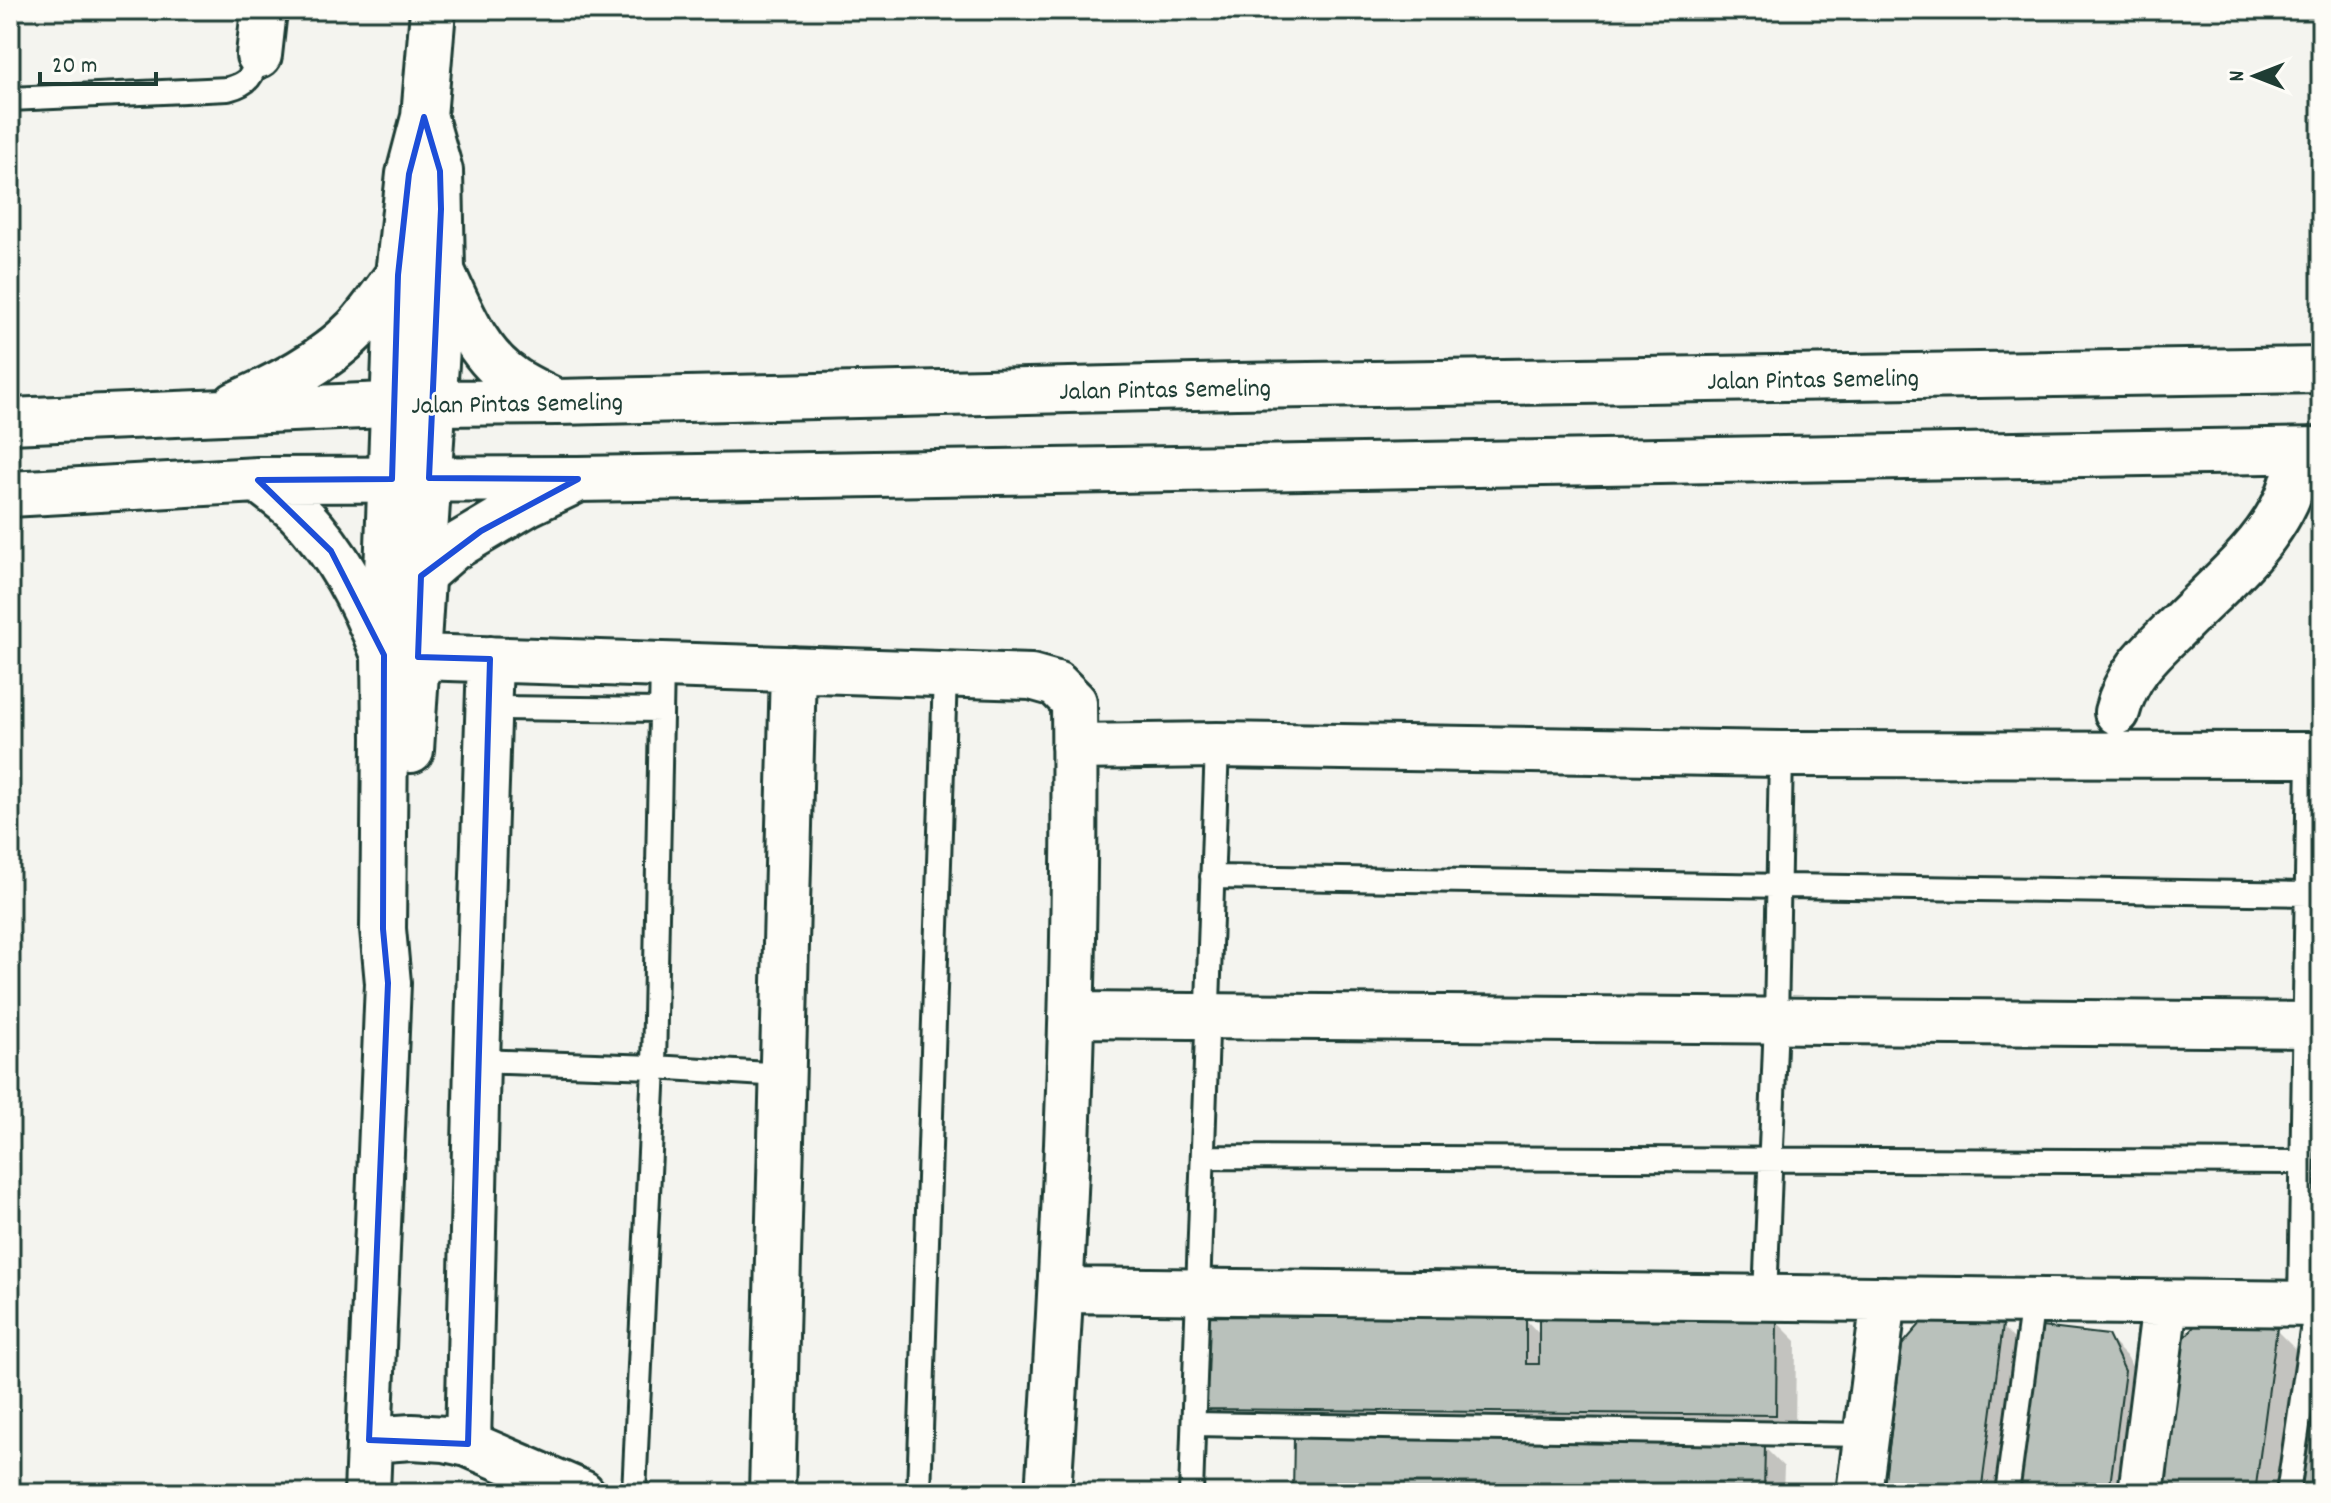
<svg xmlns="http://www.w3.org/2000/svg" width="2331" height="1503" font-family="Dekko,sans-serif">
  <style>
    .shadow { fill: #0003 }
    .building { fill: #b9c1bb; stroke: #1f3d34; stroke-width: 2 }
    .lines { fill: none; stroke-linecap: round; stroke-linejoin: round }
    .lane-casing { stroke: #1f3d34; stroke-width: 28 }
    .street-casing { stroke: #1f3d34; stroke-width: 50 }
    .secondary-casing { stroke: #1f3d34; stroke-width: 50 }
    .lane { stroke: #fdfcf7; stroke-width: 22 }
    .street { stroke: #fdfcf7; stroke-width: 44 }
    .secondary { stroke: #fdfcf7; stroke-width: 44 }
    .marked { fill: none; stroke: #1d4ed8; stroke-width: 6; stroke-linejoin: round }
    .labels { text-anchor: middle; stroke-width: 6; stroke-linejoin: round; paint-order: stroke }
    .street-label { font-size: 26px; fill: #1f3d34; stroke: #fdfcf7 }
  </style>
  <rect width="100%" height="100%" fill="#f4f4ef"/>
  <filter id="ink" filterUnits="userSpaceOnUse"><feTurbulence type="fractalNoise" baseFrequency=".0125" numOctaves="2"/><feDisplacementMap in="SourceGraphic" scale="16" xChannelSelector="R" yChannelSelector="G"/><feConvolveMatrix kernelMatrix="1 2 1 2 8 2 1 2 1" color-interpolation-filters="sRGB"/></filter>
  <g filter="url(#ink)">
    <path class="shadow" d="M1526 1320 1541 1336 1776 1321 1796 1341 1795 1434 1226 1428 1206 1409Z
      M2002 1327 2022 1347 2003 1493H1885Z
      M2276 1330 2296 1350 2277 1493H2159Z
      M2107 1337 2128 1358 2144 1393 2131 1493H2013Z
      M1764 1447 1784 1467 1783 1493H1295Z"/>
    <path class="building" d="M1928 1315 2003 1325 1981 1493H1883L1902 1345Z
      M1205 1316 1526 1318V1364H1539V1317L1777 1319 1776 1415 1204 1409Z
      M2202 1317 2277 1328 2255 1493H2156L2176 1348Z
      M2033 1326 2108 1335 2125 1371 2109 1493H2011Z
      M2321 1327V1493H2295Z
      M1294 1436 1765 1445 1764 1493H1293Z"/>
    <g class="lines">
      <g class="lane-casing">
        <path id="lane" d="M10 99 228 89C250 83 252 76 259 55
          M489 708 661 710
          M1212 877 2307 894
          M477 1061 654 1067 783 1075
          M1203 1157 2302 1162
          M1765 1298 1776 1021 1781 754
          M2300 1304 2309 755
          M1194 1424 1867 1435
          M634 1493 654 1067 662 665
          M919 1493 945 674
          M1191 1493 1217 745
          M2007 1493 2033 1301
          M2288 1493 2316 1304"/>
      </g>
      <g class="street-casing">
        <path id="street" d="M259 55 264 10
          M418 657 1031 677 1056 684 1074 702C1077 966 1066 1230 1048 1493
          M2117 712C2127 672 2151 652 2180 624 2215 588 2258 554 2282 509 2292 491 2296 471 2301 451
          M1074 747 1217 745 1781 754 2321 755
          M411 750 442 271 440 171 425 118
          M1071 1015 2321 1025
          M1062 1290 2321 1304
          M369 1440 412 1437 445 1439 468 1444 582 1493
          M468 1444 477 1061 490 659
          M367 1493 388 983 383 929 385 738 384 655 398 275 409 174 424 117 433 10
          M772 1493 793 669
          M1859 1493 1884 1299
          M2141 1493 2165 1303"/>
      </g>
      <g class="secondary-casing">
        <path id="secondary" d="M442 271C460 310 477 356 515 380 527 388 541 394 554 401
          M236 404C279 385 323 363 356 329 371 313 384 293 398 275
          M10 421 433 403 557 402 1236 386 2321 370
          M258 480C271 490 285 500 297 511 338 552 363 602 384 655
          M10 494 258 480 578 479 2321 450
          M421 576 453 548 527 504 573 482"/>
      </g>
      <use href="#lane" class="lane"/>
      <use href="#street" class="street"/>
      <use href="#secondary" class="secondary"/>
    </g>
  </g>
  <path class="marked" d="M424 117 440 171 441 209 429 478 578 479 481 531 421 576 418 657 490 659 468 1444 369 1440 388 983 383 929 384 655 331 551 258 480 392 479 398 275 409 174Z"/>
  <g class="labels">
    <g class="street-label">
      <text transform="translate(1813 378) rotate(-1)" y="9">Jalan Pintas Semeling</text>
      <text transform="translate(1165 388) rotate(-1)" y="9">Jalan Pintas Semeling</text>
      <text transform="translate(517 402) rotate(-1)" y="9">Jalan Pintas Semeling</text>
    </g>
  </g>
  <rect width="2331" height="1503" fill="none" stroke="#fdfcf7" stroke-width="40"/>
  <rect x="20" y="20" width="2291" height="1463" fill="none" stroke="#1f3d34" stroke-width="3" filter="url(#ink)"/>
  <g transform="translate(2255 76) rotate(270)" stroke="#fdfcf7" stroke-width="6" paint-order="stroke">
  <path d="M0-6L14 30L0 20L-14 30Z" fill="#1f3d34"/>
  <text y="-12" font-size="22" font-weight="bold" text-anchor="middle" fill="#1f3d34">N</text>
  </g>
  <path d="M40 72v12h116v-12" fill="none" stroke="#1f3d34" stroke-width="4"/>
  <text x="52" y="72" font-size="24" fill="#1f3d34" stroke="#fdfcf7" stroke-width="6" paint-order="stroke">20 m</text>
</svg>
